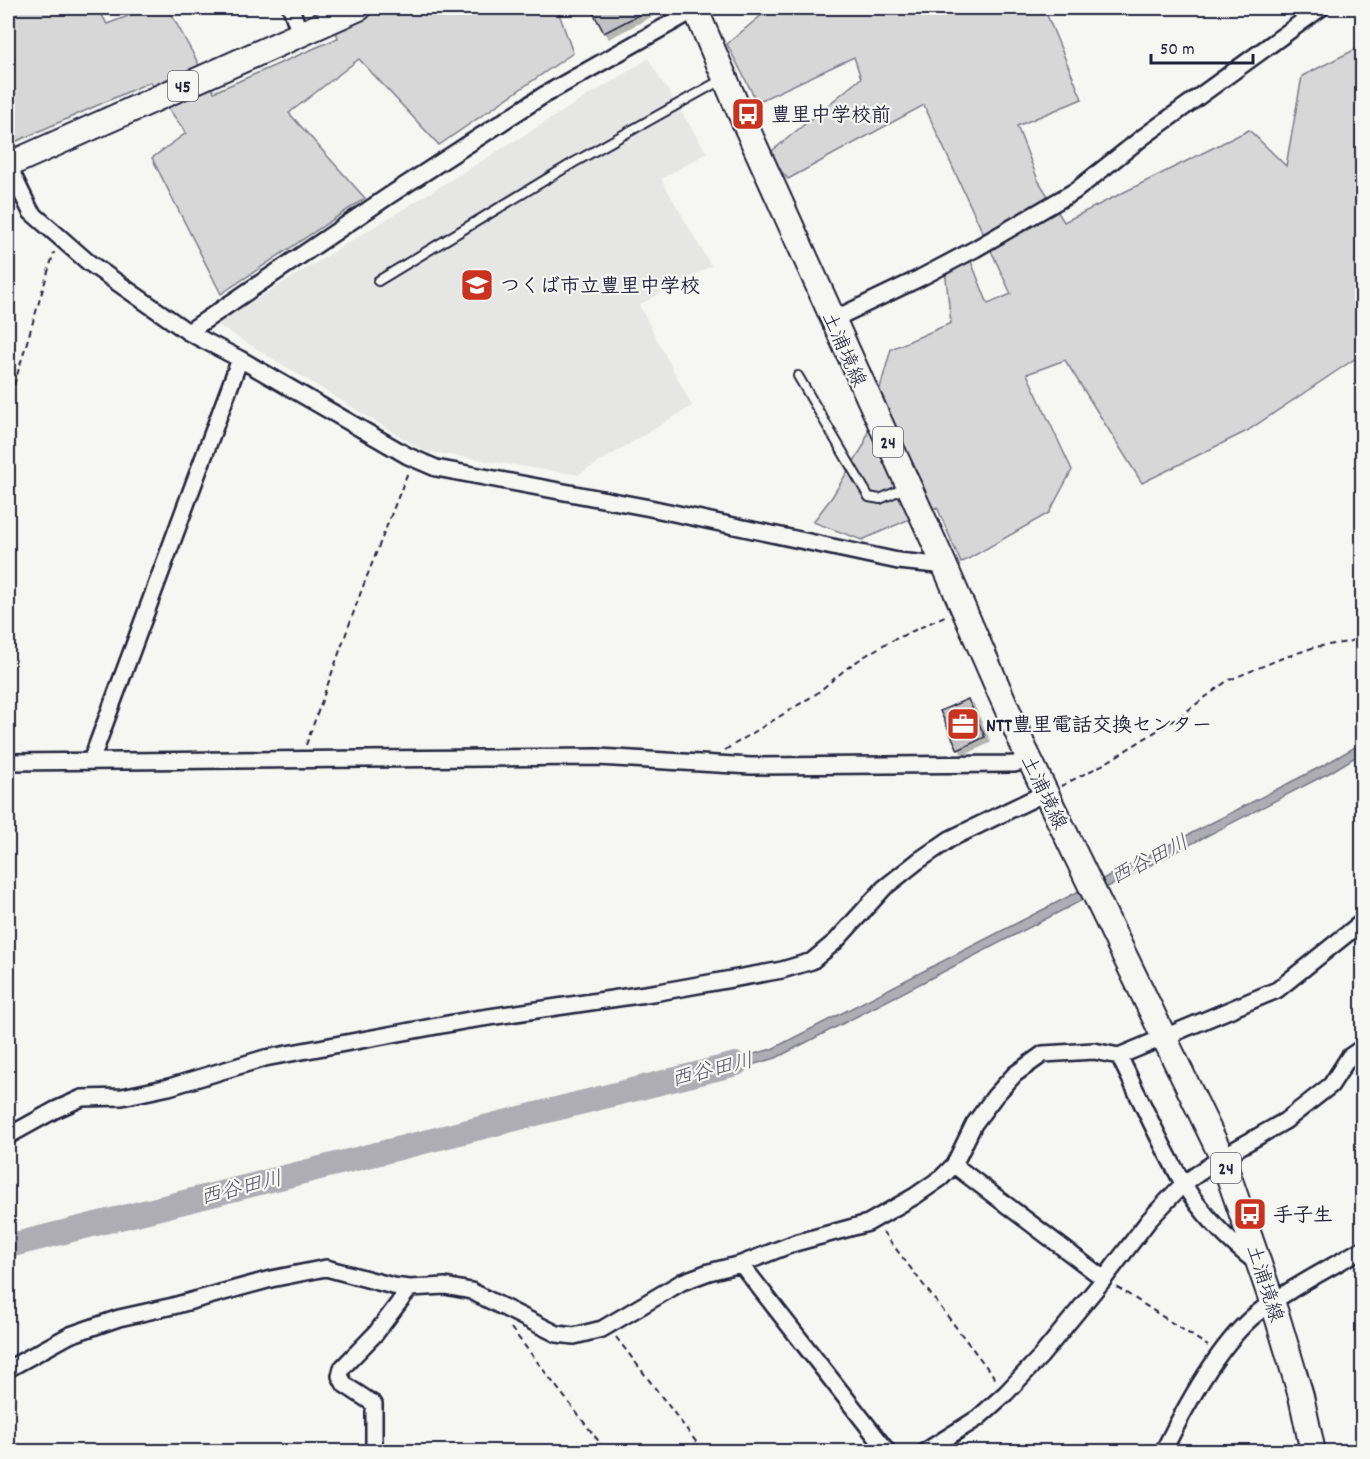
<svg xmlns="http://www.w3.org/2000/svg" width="1370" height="1459" font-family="Dekko,'Klee One',sans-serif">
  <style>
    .built { fill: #e6e6e4 }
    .green { fill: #d7d7d7; stroke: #7c7c89; stroke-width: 1.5 }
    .water { fill: #adadb3; stroke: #757583; stroke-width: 1.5 }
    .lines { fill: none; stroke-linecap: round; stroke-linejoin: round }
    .river { stroke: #adadb3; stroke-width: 24 }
    .building { fill: #c2c2c4; stroke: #22223b; stroke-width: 1.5; filter: url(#shadow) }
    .lane-casing { stroke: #22223b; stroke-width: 12 }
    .street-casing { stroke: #22223b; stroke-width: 20 }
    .primary-casing { stroke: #22223b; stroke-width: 28 }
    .path { stroke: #22223b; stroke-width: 2; stroke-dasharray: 6 4.5; stroke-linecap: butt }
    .lane { stroke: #f6f6f2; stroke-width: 8 }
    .street { stroke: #f6f6f2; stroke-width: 15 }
    .primary { stroke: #f6f6f2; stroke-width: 24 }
    .labels { text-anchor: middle; stroke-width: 4.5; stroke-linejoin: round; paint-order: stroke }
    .shield { fill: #f6f6f2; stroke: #626272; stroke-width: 1.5 }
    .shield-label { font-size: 18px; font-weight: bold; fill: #22223b }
    .poi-label { font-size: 20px; font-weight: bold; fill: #22223b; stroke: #f6f6f2; text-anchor: start }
    .street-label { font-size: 20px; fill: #22223b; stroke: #f6f6f2 }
    .water-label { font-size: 21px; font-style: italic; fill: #535365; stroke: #f6f6f2 }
  </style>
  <defs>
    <filter id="shadow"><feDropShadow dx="5" dy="5" stdDeviation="0" flood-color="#0004"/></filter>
  </defs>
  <rect width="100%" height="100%" fill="#f6f6f2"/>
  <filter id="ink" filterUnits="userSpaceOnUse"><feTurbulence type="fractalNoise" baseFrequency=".0167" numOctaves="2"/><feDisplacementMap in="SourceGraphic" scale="12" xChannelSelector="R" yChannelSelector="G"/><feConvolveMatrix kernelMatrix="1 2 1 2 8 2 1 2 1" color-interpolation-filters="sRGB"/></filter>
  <g filter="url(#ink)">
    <path class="built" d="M648 59 707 153 661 179 711 266 639 305 692 406 578 475 424 451 216 324Z"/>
    <path class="green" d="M8 8H98L107 24 149 8H168L214 92 338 38 329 8H557L573 53 439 145 359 59 289 113 365 198 221 294 152 158 186 133 150 82 8 145Z
      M770 8H1044L1082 99 1017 126 1038 180 1064 222 1249 130 1286 166 1302 76 1362 46V349L1356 358 1247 431 1142 483 1065 360 1027 374 1072 470 1049 513 961 563 937 507 862 540 813 522 832 497 864 445 891 349 951 323 945 270 970 259 988 304 1011 294 924 105 788 179 767 155 861 78 854 57 757 102 727 44Z"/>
    <path class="water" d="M1362 743V753L1329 773 776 1058 705 1078 703 1068 772 1049 1324 765Z"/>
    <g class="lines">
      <path class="river" d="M8 1246 736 1064"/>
    </g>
    <path class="building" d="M602 8H652L604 33 593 12Z
      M968 699 985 737 958 750 940 711Z"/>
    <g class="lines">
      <g class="lane-casing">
        <path id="lane" d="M378 281 573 163 723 79
          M798 376 869 497 880 499 907 487"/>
      </g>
      <g class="street-casing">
        <path id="street" d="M291 8 300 34
          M8 165 31 212 88 262 188 332 240 359 408 456 436 468 650 508 898 561 937 565 943 562
          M832 320 920 278 975 249 1075 191 1143 137 1321 8
          M188 332 390 195 544 95 696 9
          M91 761 240 359
          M8 762 598 757 751 766 1014 764 1030 760
          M1119 1056C1140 1098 1159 1142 1183 1183 1201 1213 1229 1242 1257 1263
          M8 1136 55 1110 82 1098 122 1097 169 1087 265 1058 469 1020 659 992 782 970 812 961 836 941 884 888 918 861 950 839 1045 793
          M954 1165 1104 1279
          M741 1264 888 1452
          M8 1369 70 1335 119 1318 173 1306 271 1279 326 1268 393 1286 410 1288 445 1286 471 1291 557 1334 574 1336 602 1329 682 1282 709 1272 741 1264 795 1243 868 1223 915 1196 941 1178 954 1165 974 1124 995 1096 1015 1074 1043 1054 1094 1051 1119 1056 1277 990 1362 922
          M374 1452V1404L345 1385 340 1376 342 1368 376 1333 410 1288
          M924 1452 978 1418 1006 1393 1041 1356 1104 1279 1149 1220 1183 1184 1222 1157 1285 1121 1331 1085 1349 1057 1362 1048
          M1163 1452C1184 1409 1219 1344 1256 1314 1288 1289 1327 1270 1362 1249"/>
      </g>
      <g class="primary-casing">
        <path id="primary" d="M695 8 736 104 943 562 1025 750 1222 1157 1277 1316 1301 1396 1313 1452
          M8 165 359 8"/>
      </g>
      <path class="path" d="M8 405 54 252
        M306 745 362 589 408 472
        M725 750 816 694 847 668 865 656 885 644 947 615
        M1061 786 1104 764 1179 717 1227 681 1280 659 1315 647 1348 642 1362 637
        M883 1232 998 1382
        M1117 1287 1208 1346
        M511 1328 607 1452
        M616 1337 704 1452"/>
      <use href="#lane" class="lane"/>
      <use href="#street" class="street"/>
      <use href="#primary" class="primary"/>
    </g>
  </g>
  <defs>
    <g id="bus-square" transform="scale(1.725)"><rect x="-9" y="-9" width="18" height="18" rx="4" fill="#c8321e" stroke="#f6f6f2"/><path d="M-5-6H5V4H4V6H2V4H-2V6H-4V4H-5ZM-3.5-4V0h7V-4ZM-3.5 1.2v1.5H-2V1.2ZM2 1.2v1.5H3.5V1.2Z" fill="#fff"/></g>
    <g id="school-square" transform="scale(1.725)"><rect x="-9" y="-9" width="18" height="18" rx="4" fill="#c8321e" stroke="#f6f6f2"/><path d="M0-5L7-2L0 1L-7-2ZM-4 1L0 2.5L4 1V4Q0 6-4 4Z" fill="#fff"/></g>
    <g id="office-square" transform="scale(1.725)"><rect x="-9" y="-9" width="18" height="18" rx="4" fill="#c8321e" stroke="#f6f6f2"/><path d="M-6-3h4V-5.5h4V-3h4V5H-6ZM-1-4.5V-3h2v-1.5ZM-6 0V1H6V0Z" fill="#fff"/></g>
  </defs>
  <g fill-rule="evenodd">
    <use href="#bus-square" x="748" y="114"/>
    <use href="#school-square" x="477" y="285"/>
    <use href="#office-square" x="963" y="724"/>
    <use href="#bus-square" x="1250" y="1214"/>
  </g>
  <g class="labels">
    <g class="shield">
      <rect x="168" y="71" width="30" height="30" rx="4.5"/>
      <rect x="873" y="427" width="30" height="30" rx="4.5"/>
      <rect x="1211" y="1153" width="30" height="30" rx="4.5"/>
    </g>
    <g class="shield-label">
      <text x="183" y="92">45</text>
      <text x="888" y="448">24</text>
      <text x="1226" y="1174">24</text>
    </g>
    <g class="poi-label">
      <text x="771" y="121">豊里中学校前</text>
      <text x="500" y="292">つくば市立豊里中学校</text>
      <text x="986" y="731">NTT豊里電話交換センター</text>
      <text x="1273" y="1221">手子生</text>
    </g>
    <g class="street-label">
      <text transform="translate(845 349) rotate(66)" y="7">土浦境線</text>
      <text transform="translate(1045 792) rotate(64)" y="7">土浦境線</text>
      <text transform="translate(1266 1283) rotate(72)" y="7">土浦境線</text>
    </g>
    <g class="water-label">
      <text transform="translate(1149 859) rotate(-27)" y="7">西谷田川</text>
      <text transform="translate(712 1069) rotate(-14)" y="7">西谷田川</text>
      <text transform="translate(241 1187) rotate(-14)" y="7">西谷田川</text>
    </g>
  </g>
  <rect width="1370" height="1459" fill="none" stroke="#f6f6f2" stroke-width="30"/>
  <rect x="15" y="15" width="1340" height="1429" fill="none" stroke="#22223b" stroke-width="2" filter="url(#ink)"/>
  <path d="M1151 54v9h102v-9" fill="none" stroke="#22223b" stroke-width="3"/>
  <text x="1160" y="54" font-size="18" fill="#22223b" stroke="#f6f6f2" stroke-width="4.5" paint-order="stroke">50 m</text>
</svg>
